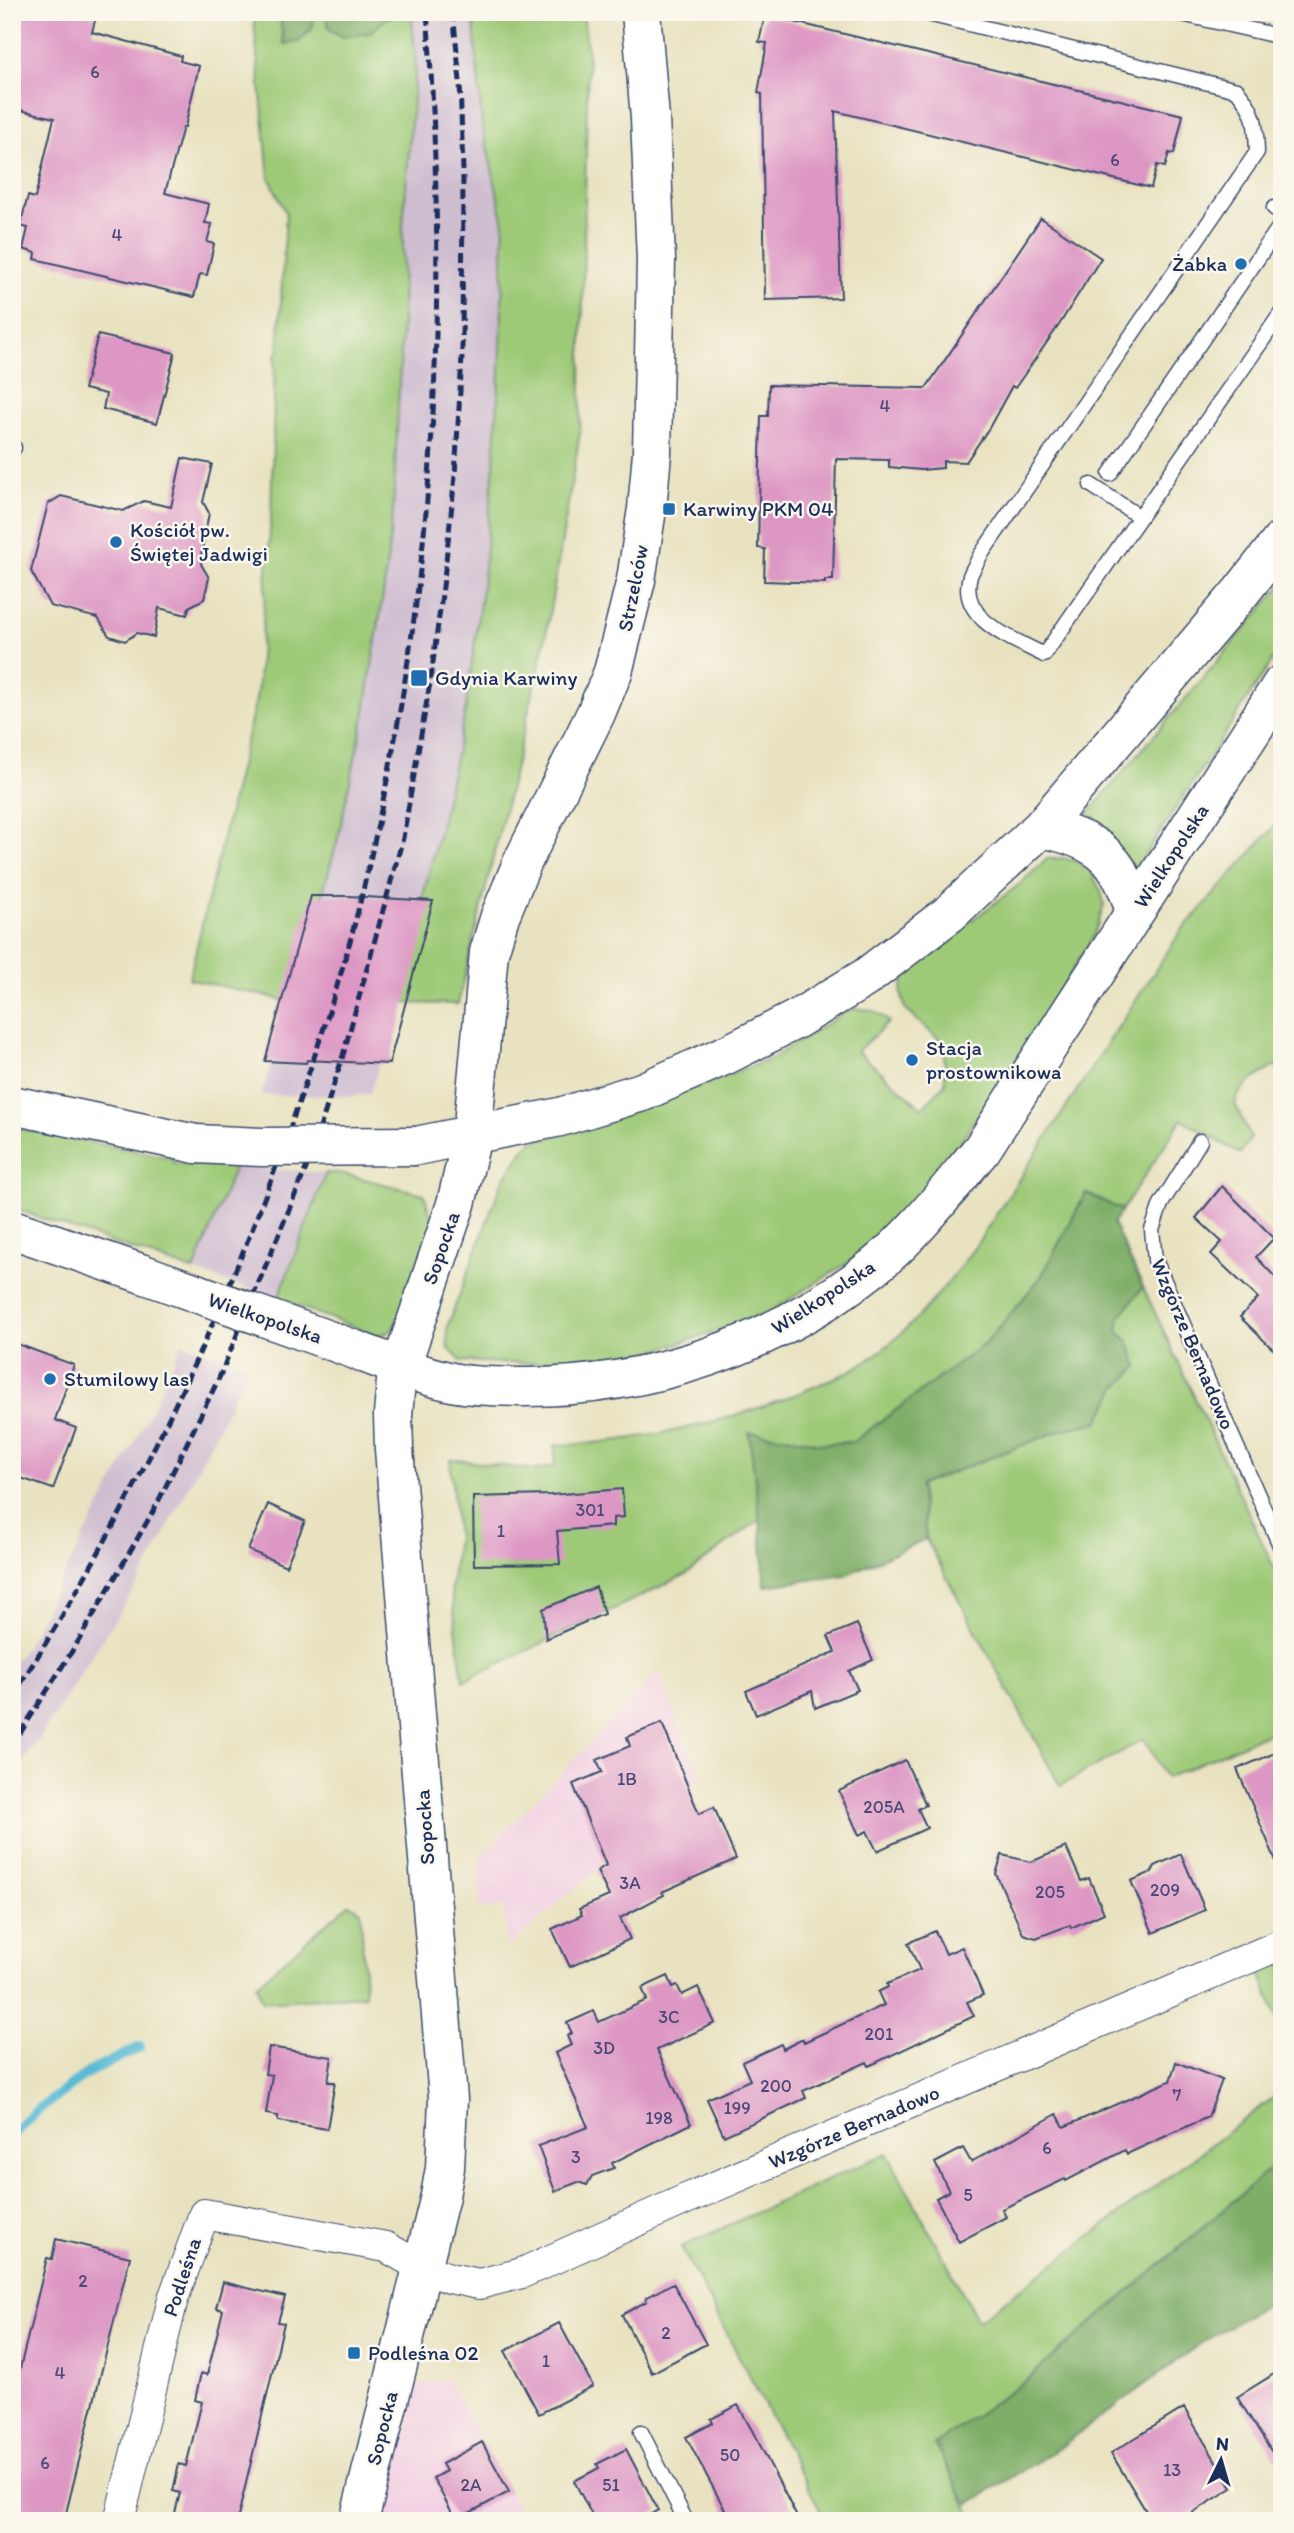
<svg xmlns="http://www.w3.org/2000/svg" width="1294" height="2533" font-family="Itim,sans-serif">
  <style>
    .built { fill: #f2cfe2 }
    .industrial { fill: #cfbdd0 }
    .green { fill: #9eca78; stroke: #5c7c6b; stroke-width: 2 }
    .forest { fill: #7eae68; stroke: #4c6e63; stroke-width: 2 }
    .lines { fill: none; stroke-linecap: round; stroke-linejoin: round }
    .stream { stroke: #56bad4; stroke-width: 10 }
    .building { fill: #dd97c4 }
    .lane-casing { stroke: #3a4a6d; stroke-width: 17 }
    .street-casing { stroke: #3a4a6d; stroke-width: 32 }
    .secondary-casing { stroke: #3a4a6d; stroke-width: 41 }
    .primary-casing { stroke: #3a4a6d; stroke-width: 41 }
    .lane { stroke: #fff; stroke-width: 14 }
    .street { stroke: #fff; stroke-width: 30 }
    .secondary { stroke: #fff; stroke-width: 38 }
    .primary { stroke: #fff; stroke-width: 38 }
    .rail { stroke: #1b2f5e; stroke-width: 5; stroke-dasharray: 10 5; stroke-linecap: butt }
    .primary-bridge-casing { stroke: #3a4a6d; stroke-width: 41; stroke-linecap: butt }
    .primary-bridge { stroke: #fff; stroke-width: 38 }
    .poi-dot { fill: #1f6fb2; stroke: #fbf7ec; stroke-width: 2.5 }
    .labels { text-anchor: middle; stroke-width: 5; stroke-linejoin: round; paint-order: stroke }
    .number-label { font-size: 18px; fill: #4c4978 }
    .poi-label { font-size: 21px; fill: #1b2f5e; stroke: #fbf7ec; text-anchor: start }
    .street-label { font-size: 21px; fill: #1b2f5e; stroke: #fbf7ec }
  </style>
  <rect width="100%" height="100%" fill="#fbf7ec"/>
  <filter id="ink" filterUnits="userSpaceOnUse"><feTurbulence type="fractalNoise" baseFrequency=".0143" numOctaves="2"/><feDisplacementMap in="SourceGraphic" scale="14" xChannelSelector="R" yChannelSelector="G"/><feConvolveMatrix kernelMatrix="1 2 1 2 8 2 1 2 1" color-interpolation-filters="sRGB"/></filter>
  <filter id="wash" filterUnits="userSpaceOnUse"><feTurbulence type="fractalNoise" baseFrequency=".00686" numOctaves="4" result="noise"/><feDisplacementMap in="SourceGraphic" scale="28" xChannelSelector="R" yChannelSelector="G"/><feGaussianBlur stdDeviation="1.57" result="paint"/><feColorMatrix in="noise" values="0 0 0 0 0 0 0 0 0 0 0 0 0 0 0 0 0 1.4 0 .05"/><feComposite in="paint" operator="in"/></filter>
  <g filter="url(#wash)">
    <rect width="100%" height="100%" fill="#e8e2c0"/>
    <path class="built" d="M658 1672 701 1777 508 1947 504 1907 479 1909 480 1858Z
      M448 2379 524 2521H384L418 2385Z"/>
    <path class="industrial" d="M411 12H473L482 124 504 223 501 351 494 465 482 588 466 707 442 819 397 1003 370 1094 354 1096 261 1095 305 965 337 842 364 717 384 588 393 510 402 324 403 225 416 60Z
      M235 1166 326 1173 278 1299 194 1271Z
      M182 1343 248 1366 217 1431 144 1574 39 1739 12 1775V1665L26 1646 154 1405Z"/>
    <path class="green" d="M253 12H279L284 44 312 29 314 12H326L329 29 392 16 395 12H411L416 60 403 225 402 324 393 510 384 588 364 717 337 842 292 1002 189 979 257 695 271 520 275 355 278 353 286 213 269 177Z
      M473 12H583L588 57 580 433 544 646 458 1004 397 1003 442 819 466 707 482 588 494 465 501 351 504 223 482 124Z
      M1282 585V646L1136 869 1080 823Z
      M1282 818V1076L1277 1065C1261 1075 1239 1084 1235 1104L1251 1138 1240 1154 1182 1119 1122 1210 1085 1194 1041 1277 987 1342 853 1442 817 1444 806 1440 749 1432 760 1519 685 1575 463 1681 451 1589 457 1537 450 1459 533 1470 555 1466V1445C640 1443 740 1420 818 1385 829 1380 841 1376 852 1370 903 1341 941 1293 975 1247L1181 931Z
      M1062 858 1075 861 1089 869 1101 891 1104 905 1094 935 1026 1045 916 1206 852 1260 768 1313 700 1337 615 1362 506 1363 461 1361 448 1348 447 1328 502 1182 526 1146 532 1142 607 1121 771 1059 850 1009C866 1008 877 1010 889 1022L857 1051 922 1108 945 1084 944 1044 905 1009 901 991 906 970 1020 884 1047 859Z
      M12 1127 173 1158V1163L235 1166 194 1271 12 1208Z
      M326 1173H340L424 1194 433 1223 398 1320 391 1331 379 1336 278 1299Z
      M1143 1287 1282 1585V1727L1166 1778 1144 1739 1060 1786 926 1539 920 1485 1061 1430 1098 1422 1117 1387 1138 1367 1128 1340 1118 1332 1119 1316Z
      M349 1904 361 1911 365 1995 263 2002 256 1985Z
      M1282 1961V2030L1259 1971Z
      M1282 2085V2159L1025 2381 935 2444 975 2521H826L681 2247 887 2153 978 2321 1274 2097Z"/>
    <path class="forest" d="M279 12H314L312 29 298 42 284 44Z
      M326 12H395L369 33 343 37 329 29Z
      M1086 1193 1122 1210 1113 1223 1143 1287 1120 1316 1118 1332 1128 1340 1138 1367 1117 1387 1098 1422 1061 1430 920 1485 926 1539 845 1575 765 1586 760 1519 749 1432 806 1440 818 1444 853 1442 987 1342 1041 1277Z
      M1282 2159V2295L1198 2345 1062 2446 967 2505 935 2444 1025 2381Z"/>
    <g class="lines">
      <path class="stream" d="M12 2135 34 2113 89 2072 140 2047"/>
    </g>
    <g id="blocks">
      <path class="building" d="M12 12H81L96 17 92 32 181 56 180 61 199 66 185 127H183L165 193 209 204 205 223 212 224 207 242 214 244 207 275 200 274 194 297 35 259 36 253 23 249 28 228 20 226 28 196 35 198 54 118 12 108Z
        M765 15 1183 115 1174 154 1169 153 1165 167 1157 165 1151 188 835 111 841 298 765 300 762 94 758 93 767 43 759 42Z
        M1041 218 1101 258 1059 325 1015 388 1012 386 989 428 966 462 943 461V468L921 470 889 467V460L836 459 833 580H825V583L764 581 765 549 758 548 761 416H768L769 385 926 388Z
        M98 335 175 353 157 423 103 409 106 394 84 389Z
        M182 458 212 464 203 502 209 513 201 555 203 556 201 564 209 578 204 599 189 607 187 615 159 608 154 637 137 633 125 641 109 636 98 618 50 606 31 571 48 504 61 496 123 511 144 501 171 507Z
        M311 896H348L433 901 389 1064 307 1060 306 1063 265 1061Z
        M1222 1186 1274 1238 1256 1257 1277 1279 1282 1275V1358L1240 1317 1258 1298 1211 1254 1222 1242 1196 1218Z
        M12 1342 74 1365 55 1420 76 1428 53 1489 12 1475Z
        M622 1489 624 1517 613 1518V1526L557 1531 560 1564 474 1565 473 1497 550 1495Z
        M268 1504 305 1521 286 1566 248 1550Z
        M596 1587 604 1614 546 1639 543 1609Z
        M857 1624 873 1660 849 1671 858 1690 815 1708 812 1691 756 1715 746 1691 835 1652 828 1636Z
        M662 1723 699 1814 714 1807 736 1859 662 1892 664 1895 620 1918 630 1939 570 1967 552 1929 582 1915 579 1909 609 1896 597 1871 606 1865 573 1784 602 1772 597 1760 630 1746 627 1737Z
        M1282 1750V1875L1237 1769Z
        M905 1760 926 1805 918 1809 927 1828 877 1851 867 1831 859 1835 839 1791Z
        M1066 1847 1081 1881 1089 1878 1104 1913 1071 1928 1070 1925 1036 1938 1023 1934 996 1874 1002 1855 1031 1862Z
        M1181 1854 1205 1910 1153 1933 1131 1881 1152 1872 1155 1866Z
        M935 1931 946 1954 962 1947 983 1995 967 2002 974 2016 869 2066 867 2062 803 2091 806 2098 724 2136 707 2099 750 2080 742 2062 781 2044 783 2049 803 2039 804 2042 884 2005 878 1992 888 1987 887 1984 920 1970 908 1943Z
        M668 1976 673 1987 677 1985 682 1995 698 1987 715 2023 657 2050 691 2124 612 2163 614 2168 592 2176 587 2185 578 2182 555 2191 538 2146 588 2127 555 2053 571 2045 567 2036 572 2033 567 2023 594 2011 599 2022 647 2000 642 1988Z
        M269 2047 332 2057 328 2082H335L327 2129 278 2121V2116L266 2114 272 2075 265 2074Z
        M1176 2062 1222 2080 1208 2117 1127 2154 1125 2150 1066 2181 1065 2179 1002 2209 1006 2217 959 2242 936 2198 949 2191 935 2163 963 2148 971 2162 1057 2114 1064 2127 1170 2081Z
        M56 2239 130 2257 64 2521H12V2401L47 2258 52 2259Z
        M223 2282 285 2297 278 2322 284 2323 237 2521H173L180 2493 173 2491 179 2464 186 2466 202 2402 195 2400 201 2373 207 2375 223 2310 216 2308Z
        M673 2283 706 2344 652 2373 622 2315 647 2301 646 2298Z
        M559 2323 593 2386 539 2414 505 2351Z
        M1282 2369V2468L1237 2397Z
        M738 2405 760 2445 799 2521H731L686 2437 713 2423 711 2419Z
        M1184 2408 1232 2488 1179 2521H1152L1111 2453Z
        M482 2442 509 2492 456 2520 433 2478 446 2471 442 2464Z
        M626 2449 658 2510 639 2521H595L574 2481 599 2468 597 2464Z"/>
    </g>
  </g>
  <g filter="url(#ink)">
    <use href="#blocks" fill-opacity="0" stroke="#3a4a6d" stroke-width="2"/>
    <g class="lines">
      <g class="lane-casing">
        <path id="lane" d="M920 12 1237 90C1256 113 1256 123 1257 152L980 556C977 563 972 570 970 576 957 620 1014 639 1044 655L1282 312
          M1173 12 1282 37
          M1274 208 1282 213
          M12 447 14 448
          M1110 474 1282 223
          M1091 485 1140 517
          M1200 1141 1161 1204 1152 1230 1155 1260 1282 1550
          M641 2432 686 2521"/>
      </g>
      <g class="street-casing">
        <path id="street" d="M119 2521 173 2299 204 2214 386 2247 423 2268 449 2278 479 2284 522 2273 686 2199 1282 1944"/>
      </g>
      <g class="secondary-casing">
        <path id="secondary" d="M359 2521 440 2196 445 2168 448 2099 394 1449 393 1415 396 1381 456 1204 472 1136 489 952 500 916 522 863 596 713 613 672 636 580 647 509 652 453 656 260 650 118 641 12"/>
      </g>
      <g class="primary-casing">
        <path id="primary" d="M1041 828C1097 839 1120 857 1135 912
          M12 1105 196 1144
          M416 1146 560 1117 642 1092 728 1054 797 1019 865 978 949 914 1041 828 1241 592 1282 540
          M12 1229 143 1274
          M331 1341C371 1355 411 1373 452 1382 474 1387 498 1386 521 1387 648 1388 775 1346 875 1266 916 1233 948 1189 982 1149L1282 684"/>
      </g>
      <use href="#lane" class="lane"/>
      <use href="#street" class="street"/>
      <use href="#secondary" class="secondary"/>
      <use href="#primary" class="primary"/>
      <path class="rail" d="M12 1697C134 1507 231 1304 303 1090 326 1023 348 955 364 886 394 760 416 630 427 500 441 338 439 174 427 12
        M12 1746 79 1640 155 1508 219 1378 310 1159 342 1059 403 838 431 677 444 579 455 476 462 357 463 171 460 81 453 12"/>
      <g class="primary-bridge-casing">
        <path id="primary-bridge" d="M196 1144 261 1147 416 1146
          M143 1274 331 1341"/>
      </g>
      <use href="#primary-bridge" class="primary-bridge"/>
    </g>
  </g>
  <g class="poi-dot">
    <circle cx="1241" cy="264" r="7"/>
    <rect x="662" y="502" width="14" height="14" rx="3.5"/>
    <circle cx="116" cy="542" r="7"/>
    <rect x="410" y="669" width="18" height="18" rx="3.5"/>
    <circle cx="912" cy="1060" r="7"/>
    <circle cx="50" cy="1379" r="7"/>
    <rect x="347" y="2346" width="14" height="14" rx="3.5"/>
  </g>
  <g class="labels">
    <g class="number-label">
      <text x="95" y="78">6</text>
      <text x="1115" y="166">6</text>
      <text x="117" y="241">4</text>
      <text x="885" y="412">4</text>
      <text x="590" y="1516">301</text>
      <text x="501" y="1537">1</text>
      <text x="627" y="1785">1B</text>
      <text x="884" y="1813">205A</text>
      <text x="630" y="1889">3A</text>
      <text x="1165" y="1896">209</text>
      <text x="1050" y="1898">205</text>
      <text x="669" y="2023">3C</text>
      <text x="879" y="2040">201</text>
      <text x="604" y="2054">3D</text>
      <text x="776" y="2092">200</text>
      <text x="1177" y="2101">7</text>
      <text x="737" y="2114">199</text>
      <text x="659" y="2124">198</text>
      <text x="1047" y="2154">6</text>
      <text x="576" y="2163">3</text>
      <text x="968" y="2201">5</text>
      <text x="83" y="2287">2</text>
      <text x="666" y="2339">2</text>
      <text x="546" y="2367">1</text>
      <text x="60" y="2379">4</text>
      <text x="730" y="2461">50</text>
      <text x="45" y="2469">6</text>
      <text x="1172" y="2476">13</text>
      <text x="471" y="2491">2A</text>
      <text x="611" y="2491">51</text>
    </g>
    <g class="poi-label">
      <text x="1227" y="271" text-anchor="end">Żabka</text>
      <text x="683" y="516">Karwiny PKM 04</text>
      <text x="130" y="537">Kościół pw.<tspan x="130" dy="24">Świętej Jadwigi</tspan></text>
      <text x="435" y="685">Gdynia Karwiny</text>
      <text x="926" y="1055">Stacja<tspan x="926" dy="24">prostownikowa</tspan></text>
      <text x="64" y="1386">Stumilowy las</text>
      <text x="368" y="2360">Podleśna 02</text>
    </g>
    <g class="street-label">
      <text transform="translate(633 588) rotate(-79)" y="7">Strzelców</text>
      <text transform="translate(1171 856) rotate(-57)" y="7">Wielkopolska</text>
      <text transform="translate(441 1248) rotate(-71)" y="7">Sopocka</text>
      <text transform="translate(823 1297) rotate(-33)" y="7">Wielkopolska</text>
      <text transform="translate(265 1318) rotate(19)" y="7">Wielkopolska</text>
      <text transform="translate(1193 1344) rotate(67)" y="7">Wzgórze Bernadowo</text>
      <text transform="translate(425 1827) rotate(-94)" y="7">Sopocka</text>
      <text transform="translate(854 2127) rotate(-23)" y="7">Wzgórze Bernadowo</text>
      <text transform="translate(182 2277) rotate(-72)" y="7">Podleśna</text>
      <text transform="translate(382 2428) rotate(-76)" y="7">Sopocka</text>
    </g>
  </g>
  <rect width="1294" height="2533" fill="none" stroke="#fbf7ec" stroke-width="42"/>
  <g transform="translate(1221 2460) rotate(5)" stroke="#fbf7ec" stroke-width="5" paint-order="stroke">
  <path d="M0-5L12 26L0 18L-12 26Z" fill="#1b2f5e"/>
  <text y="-10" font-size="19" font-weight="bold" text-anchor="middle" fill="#1b2f5e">N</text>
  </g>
</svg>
